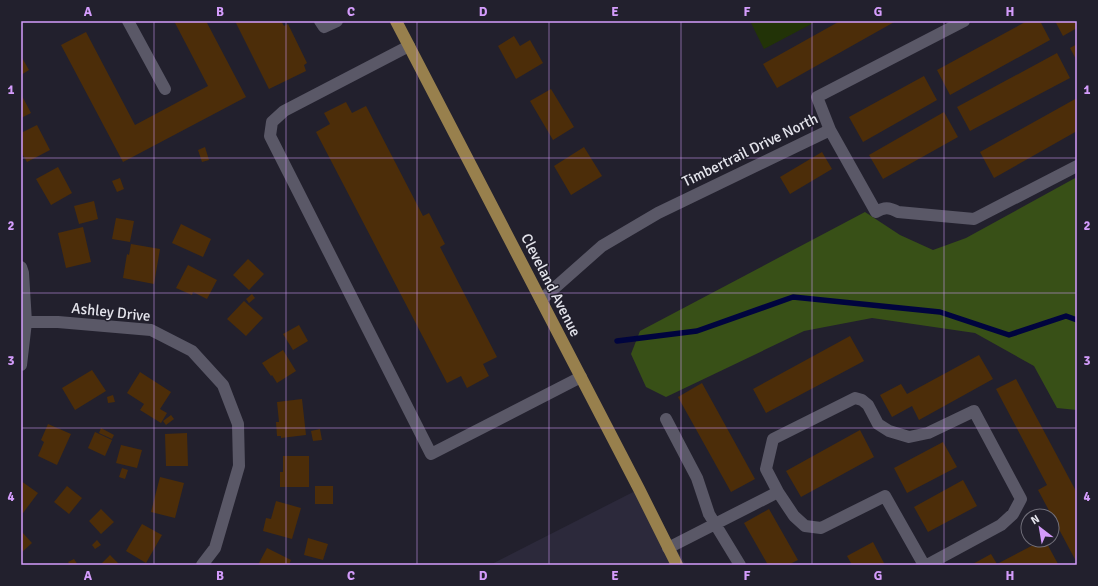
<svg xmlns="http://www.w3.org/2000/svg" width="1098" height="586" font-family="Signika,sans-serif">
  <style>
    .built { fill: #2c293b }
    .green { fill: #223307 }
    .forest { fill: #385017 }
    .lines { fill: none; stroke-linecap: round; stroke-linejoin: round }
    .stream { stroke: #00043e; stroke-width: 5.5 }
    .building { fill: #4c2d09 }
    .minor { stroke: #5a5867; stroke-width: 12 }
    .major { stroke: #98804d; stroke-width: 12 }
    .grid { fill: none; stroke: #d49cfb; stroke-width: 1; stroke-opacity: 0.55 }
    .labels { text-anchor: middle; stroke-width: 3; stroke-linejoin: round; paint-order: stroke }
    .street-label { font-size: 15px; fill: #e4e4ec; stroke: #22202d }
    .neatline { fill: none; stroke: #d49cfb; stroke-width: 1.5 }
    .grid-label { font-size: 13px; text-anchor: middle; font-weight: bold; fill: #d49cfb }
  </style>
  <rect width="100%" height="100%" fill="#22202d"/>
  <path class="built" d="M639 489 686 565H490Z"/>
  <path class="green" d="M750 21H817L764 49Z"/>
  <path class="forest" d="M1077 177V410L1057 408 1034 366 975 333 872 318 804 331 666 397 646 387 631 354 640 331 865 212 900 235 933 250 966 238Z"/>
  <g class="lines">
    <path class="stream" d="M617 341 697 331 793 297 940 312 1009 335 1066 316 1077 320"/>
  </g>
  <path class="building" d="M174 21H206L246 97 123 162 61 45 86 32 135 125 208 86Z
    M235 21H281L284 26 288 24 307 63 304 65 306 71 269 89Z
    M840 21H896L777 88 763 64Z
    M1027 21H1040L1050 40 950 95 937 70Z
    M1055 21H1077V28L1063 36Z
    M514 36 520 46 530 40 543 63 516 79 498 46Z
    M1077 44V61L1070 48Z
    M1057 53 1070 78 970 131 957 107Z
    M21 56 29 70 21 75Z
    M924 76 937 100 863 142 849 117Z
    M551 89 574 127 553 140 530 101Z
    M21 94 31 113 21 118Z
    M1077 98V131L994 178 980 152Z
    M346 102 352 113 366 106 423 216 429 213 445 244 440 247 497 357 483 364 489 376 467 388 461 376 447 383 316 132 330 124 324 113Z
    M944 112 958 137 883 179 869 155Z
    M37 125 50 150 27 162 21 152V133Z
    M205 147 209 160 202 162 198 150Z
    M584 147 602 176 571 195 554 166Z
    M822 152 832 169 790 194 780 177Z
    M58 167 72 193 51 205 36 179Z
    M120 178 124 189 117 192 112 181Z
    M94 201 98 219 79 224 74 206Z
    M116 218 134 221 130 242 112 239Z
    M181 224 211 239 203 257 172 243Z
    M83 227 91 262 66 268 58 233Z
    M131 244 160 249 154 284 123 278 127 254 129 255Z
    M248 259 264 274 249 290 233 275Z
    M188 265 217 280 207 299 193 292 192 295 176 288Z
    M252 294 255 298 249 303 246 299Z
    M244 301 263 318 246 336 227 319Z
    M299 325 308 341 293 350 283 334Z
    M850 336 864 361 766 413 753 389Z
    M283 350 296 371 277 383 272 375 271 376 262 363Z
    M979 355 993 379 919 420 912 406 892 417 880 395 901 384 907 394Z
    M92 370 106 391 75 410 62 388Z
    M140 372 171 392 160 409 167 413 161 423 140 410 144 404 127 393Z
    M1016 379 1077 493V563L1038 490 1047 485 996 389Z
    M702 383 755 479 731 492 678 397Z
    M113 395 115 402 108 403 107 397Z
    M302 399 306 435 281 438V436H277L276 422H279L277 402Z
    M171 415 174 419 166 425 163 421Z
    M48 424 71 434 57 465 38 456 44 442 41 440Z
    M101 428 114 435 112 439 99 433Z
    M320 429 322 440 313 441 311 431Z
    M860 430 874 457 801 497 786 471Z
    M95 432 112 440 105 456 88 448Z
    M187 433 188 466H166L165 434Z
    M943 442 957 467 907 493 894 468Z
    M121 445 142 450 137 468 116 463Z
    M283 456H309V487H280V472H283Z
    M122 468 128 470 125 479 119 477Z
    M160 477 184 483 175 518 151 512Z
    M963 480 977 506 928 532 914 507Z
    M21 481 38 493 23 513 21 512Z
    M67 486 82 498 69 514 54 502Z
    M315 486H333V504H315Z
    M276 501 301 508 292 539 263 531 266 518 271 519Z
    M101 509 114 522 101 534 89 521Z
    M769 509 798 560 788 565H768L744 523Z
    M142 524 162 535 146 563 126 551Z
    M21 531 32 543 21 553Z
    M308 538 328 544 323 560 304 555Z
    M97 540 101 545 95 549 92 545Z
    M1043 540H1045L1058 564 1056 565H971L991 554 997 564Z
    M873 542 885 565H852L847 556Z
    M267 548 291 560 289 565H258Z
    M110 555 120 565H100Z
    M74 559 78 565H70L68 562Z"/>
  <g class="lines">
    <path class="minor" d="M128 21 165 89
      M320 21 324 27 337 21
      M964 21 817 97 830 130 876 212C884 207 889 207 898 212L974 219 1077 166
      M409 46 284 111 272 122 270 136 431 454 581 377
      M21 267 23 273 26 322 21 365
      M541 300 602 246 658 213 830 130
      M26 322H58L151 330 192 351 223 385 238 424 239 466 215 548 202 565
      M666 419 697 478 709 514 740 565
      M668 548 778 492
      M924 565 885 496 821 528 805 526 794 516 778 492 766 469 773 439 855 398 862 400 868 405 878 424 889 431 909 437 928 433 974 411 1021 499 1013 514 1001 525 927 565"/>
    <path class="major" d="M396 21 639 489 677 565"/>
  </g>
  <path class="grid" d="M154 21V565M286 21V565M417 21V565M549 21V565M681 21V565M812 21V565M944 21V565M21 158H1077M21 293H1077M21 428H1077"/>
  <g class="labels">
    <g class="street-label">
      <text transform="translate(750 150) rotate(-26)" y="5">Timbertrail Drive North</text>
      <text transform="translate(551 285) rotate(63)" y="5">Cleveland Avenue</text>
      <text transform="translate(111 312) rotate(6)" y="5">Ashley Drive</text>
    </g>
  </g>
  <rect width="1098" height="586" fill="none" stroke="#22202d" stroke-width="44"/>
  <g transform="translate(1040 528) rotate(329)"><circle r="19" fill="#22202d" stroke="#706e79"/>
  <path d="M0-3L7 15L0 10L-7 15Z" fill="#d49cfb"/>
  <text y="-6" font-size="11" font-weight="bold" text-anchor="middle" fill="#e4e4ec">N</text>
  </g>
  <rect x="22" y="22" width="1054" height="542" class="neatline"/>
  <g class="grid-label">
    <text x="88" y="16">A</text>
    <text x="220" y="16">B</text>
    <text x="351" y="16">C</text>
    <text x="483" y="16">D</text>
    <text x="615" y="16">E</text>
    <text x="747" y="16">F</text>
    <text x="878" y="16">G</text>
    <text x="1010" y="16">H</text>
    <text x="11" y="94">1</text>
    <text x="1087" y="94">1</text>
    <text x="11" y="230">2</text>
    <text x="1087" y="230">2</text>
    <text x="11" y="365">3</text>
    <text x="1087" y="365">3</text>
    <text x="11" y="501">4</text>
    <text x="1087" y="501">4</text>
    <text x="88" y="580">A</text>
    <text x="220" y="580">B</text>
    <text x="351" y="580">C</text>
    <text x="483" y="580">D</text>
    <text x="615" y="580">E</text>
    <text x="747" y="580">F</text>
    <text x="878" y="580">G</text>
    <text x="1010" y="580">H</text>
  </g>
</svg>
